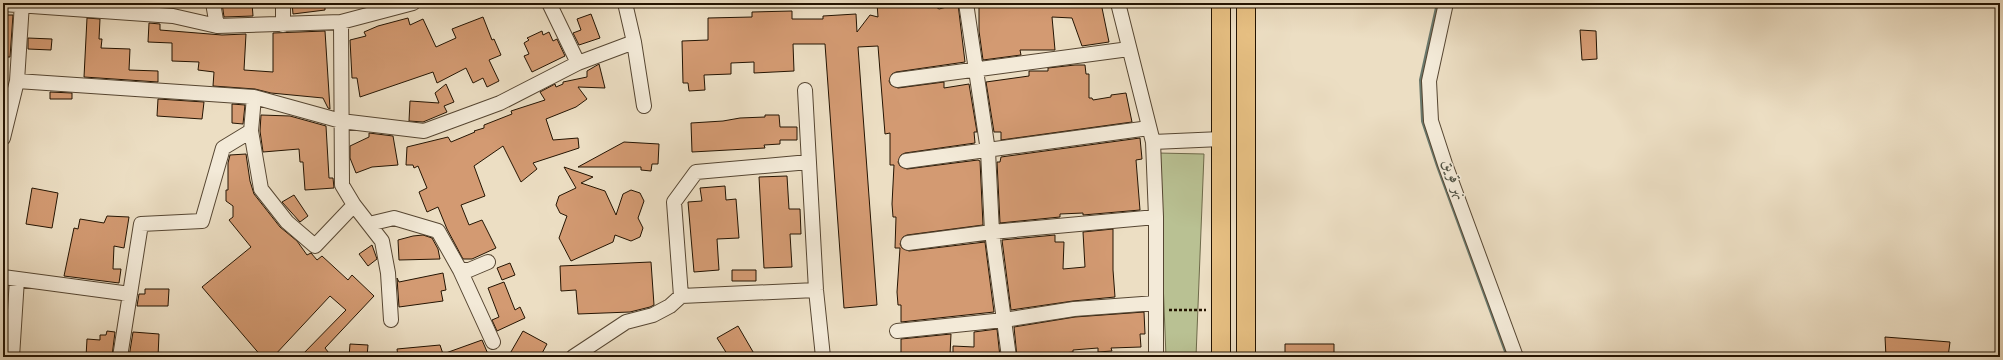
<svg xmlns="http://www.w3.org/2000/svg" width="2003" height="360" font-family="'IM FELL DW Pica',Amiri,serif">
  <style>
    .green { fill: #b9c193; stroke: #6e6a4a }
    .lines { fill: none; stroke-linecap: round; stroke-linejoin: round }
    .stream { stroke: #6a796d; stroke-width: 4 }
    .building { fill: #d39a72; stroke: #241402 }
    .minor-casing { stroke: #564632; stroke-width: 16 }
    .major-casing { stroke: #241402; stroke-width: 20 }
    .path { stroke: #241402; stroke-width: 2.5; stroke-dasharray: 3 2; stroke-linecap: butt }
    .minor { stroke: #f3ead8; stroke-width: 14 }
    .major { stroke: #e6bf82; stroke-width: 18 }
    .labels { text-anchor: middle; stroke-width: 3; stroke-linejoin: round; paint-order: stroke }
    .water-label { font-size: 16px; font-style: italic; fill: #4d4f41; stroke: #f3ead8 }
  </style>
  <rect width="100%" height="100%" fill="#ecdec3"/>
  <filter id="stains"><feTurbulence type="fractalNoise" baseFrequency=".005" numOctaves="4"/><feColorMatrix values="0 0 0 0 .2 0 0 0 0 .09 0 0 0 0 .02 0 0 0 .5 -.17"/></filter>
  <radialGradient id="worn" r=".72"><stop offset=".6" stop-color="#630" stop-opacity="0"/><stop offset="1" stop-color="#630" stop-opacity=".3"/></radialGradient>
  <path class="green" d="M1158 153 1204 154 1196 357H1166Z"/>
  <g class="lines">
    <path class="stream" d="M1438 3 1421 80 1423 121 1438 166 1508 357"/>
  </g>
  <path class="building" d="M222 3H252L253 16 224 17Z
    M292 3H325V10L293 14Z
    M877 3 928 5 930 3 939 9 958 4 965 62 896 72 892 74 889 81 891 85 898 88 944 82V88L969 84 977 132H974L975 143 905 153 901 155 898 162 900 166 907 169 978 160 980 161 983 225 907 235 903 237 900 244 902 248 909 251 985 242 994 312 901 322V305H898L897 292 900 248H895L896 217H893L892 204 894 165H890V133L885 134 878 46 858 47 877 305 844 308 825 44H793L794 71 754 73V62L731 63V74L704 75 705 90 689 91 688 83H683L682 41 708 40V18L752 17V12L792 11V19H823V16L856 14 857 32 870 15 878 17Z
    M979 3H1101L1109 42 1082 46 1072 18 1052 17 1055 50H1020L1021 55 983 60 979 31Z
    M591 14 600 38 579 45 573 33 581 30 577 19Z
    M3 15H13L10 57H3Z
    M483 17 492 40 494 39 501 55 489 60 499 81 487 87 483 78 473 83 466 68 437 83 433 72 360 97 357 78H352L350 40 366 36 364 32 378 26 408 18 410 25 423 19 436 47 456 38 452 29Z
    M87 18 100 19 99 39H102L101 48 130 49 129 70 158 71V82L84 77Z
    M149 23 160 24V30L222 35 246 34 244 70 273 72V33L325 31 330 109 328 108 323 98 271 93 255 89 213 86 214 72 198 70 199 62 172 61V43L148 42Z
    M1580 30 1596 31 1597 59 1582 60Z
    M542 31 543 35 549 32 553 41 557 39 565 56 532 72 524 56 529 54 524 43 529 40 527 38Z
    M28 38 52 39 51 50 28 49Z
    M599 64 605 88 578 87 587 99 576 107 546 119 553 140 578 138 579 148 533 163 537 169 521 182 503 146 474 166 485 196 461 205 469 225 482 220 496 248 472 259H463L447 229 438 207 427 212 419 192 427 188 418 166 414 168 413 165H406L407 147 448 137 451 142 475 132 474 131 484 128V125L512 114 511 111 545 100 540 92 555 84 556 87 563 84V82L587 77V71Z
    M1075 65H1085L1086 74H1089V98H1092L1093 100 1111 97V95L1126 93 1132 122 1001 140V132H994L986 82 1029 76V71H1048V68Z
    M446 84 454 102 444 106 447 112 423 122 409 121 410 101 439 103 435 93Z
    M50 92 72 93V99H50Z
    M158 99 204 102 202 119 157 116Z
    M232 104 245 105 243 124 232 123Z
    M261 115 290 116 326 126 329 178H333L334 188 305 190 303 162H300L299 149 263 152 260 131Z
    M765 115H779L780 127H797V140H780V144L764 145 765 148 692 152 691 123 723 121 740 118 765 117Z
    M369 133 393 136 398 165 372 167 356 173 350 158V146L369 137Z
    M1140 138 1142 159 1136 160 1140 210 1083 215V213L1060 214V217L1000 223 997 162H1000L1001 157Z
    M624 142 659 144 658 164H652L651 171 641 170V167H578Z
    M246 154 250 181 254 194 280 227 297 241 307 255 311 253 317 260 322 256 348 280 352 275 374 296 325 348 332 357H300L346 310 330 296 273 357H262L202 287 251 247 229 220 233 217V206L226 201V190H228V163L230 155Z
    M564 167 593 177 581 183 605 191 616 215 623 194 631 190 640 193 644 201 638 218 643 228 640 237 631 241 615 235 613 242 571 261 559 238 567 216 560 213 556 205 559 196 576 188Z
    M787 176 789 209H800L801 234H790L792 267 764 268 759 177Z
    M725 186 726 200 736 199 739 238 717 239 719 270 694 272 688 202 702 201 700 188Z
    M32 188 58 193 52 228 26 224Z
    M294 195 308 216 300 222 282 202Z
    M107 216 129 217 124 248 114 246 113 269H121L119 283 64 276 74 228 78 229 80 219 104 223Z
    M1113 229V270L1115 297 1073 301 1011 310 1002 240 1055 235V242H1064L1063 269 1085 267 1083 232Z
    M413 236 423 235 432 238 438 249 440 259 399 260 398 240Z
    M372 245 377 259 368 266 359 254Z
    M651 262 654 305 650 307 630 312 578 314 576 290 561 291 560 266Z
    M510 263 515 275 502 280 497 268Z
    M732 270H756V281H732Z
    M443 273 446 290 441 291 443 301 399 307 397 278 399 282Z
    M504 282 515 310 520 307 525 318 497 331 492 320 499 317 488 288Z
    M145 289H169L168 306H137L139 294H145Z
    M1144 312 1145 334H1140L1141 347 1111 348 1112 351 1098 352V348L1073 350V352L1064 353V357H1017L1014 327 1075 317Z
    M738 326 756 357H729L717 338Z
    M997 329 1000 357H953V346L974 347V332Z
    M107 331 115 332 112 356 86 357 87 339 100 340V335H106Z
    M523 331 547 344 540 357H508Z
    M133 332 159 334 158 357H129Z
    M951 334 950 355 901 357V339Z
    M1885 337 1950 342 1948 357H1886Z
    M482 340 488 354 480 357H398L397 349 440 345 443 354Z
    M350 344 368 345 367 357H349Z
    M1285 344H1334V357H1285Z"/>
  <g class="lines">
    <g class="minor-casing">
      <path id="minor" d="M213 3 217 26
        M549 3 578 63
        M966 3 988 151 992 232 1009 357
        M1118 3 1153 142 1221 139
        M1446 3 1429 81 1431 121 1445 164 1516 357
        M3 4 173 16 217 26 341 22 413 3
        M341 22 342 185 354 205 382 241 388 273 391 320
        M283 25V3
        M634 42 644 106
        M897 80 1129 49
        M17 81 254 97 341 121 424 131 500 103 578 63 634 42 625 3
        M805 90 816 290 823 357
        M251 131 261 189 287 222 315 246 354 205
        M3 138 17 81 22 3
        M1153 142 1156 217V357
        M906 161 1149 128
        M369 224 394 218 438 231 460 270H469L488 262
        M908 243 992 232 1156 217
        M460 270 493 342
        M3 277 130 294
        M681 296 674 202 696 172 809 162
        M897 331 1004 320 1074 309 1156 303
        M12 357 17 279
        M120 357 141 224 202 221 223 148 251 131 254 97
        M573 357 626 322 653 315 670 306 681 296 816 290"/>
    </g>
    <g class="major-casing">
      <path id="major" d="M1221 3V357
        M1246 3V357"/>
    </g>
    <path class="path" d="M1169 310H1206"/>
    <use href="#minor" class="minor"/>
    <use href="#major" class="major"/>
  </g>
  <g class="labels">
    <g class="water-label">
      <text transform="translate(1456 179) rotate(70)" y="6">نهر قويق</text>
    </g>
  </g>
  <rect width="2003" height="360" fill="none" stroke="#ecdec3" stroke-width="16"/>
  <rect x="4" y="4" width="1995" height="352" fill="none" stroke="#241402" stroke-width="2"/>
  <rect x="8" y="8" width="1987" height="344" fill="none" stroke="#241402"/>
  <rect width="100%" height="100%" filter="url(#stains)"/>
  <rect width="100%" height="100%" fill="url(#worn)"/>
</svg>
